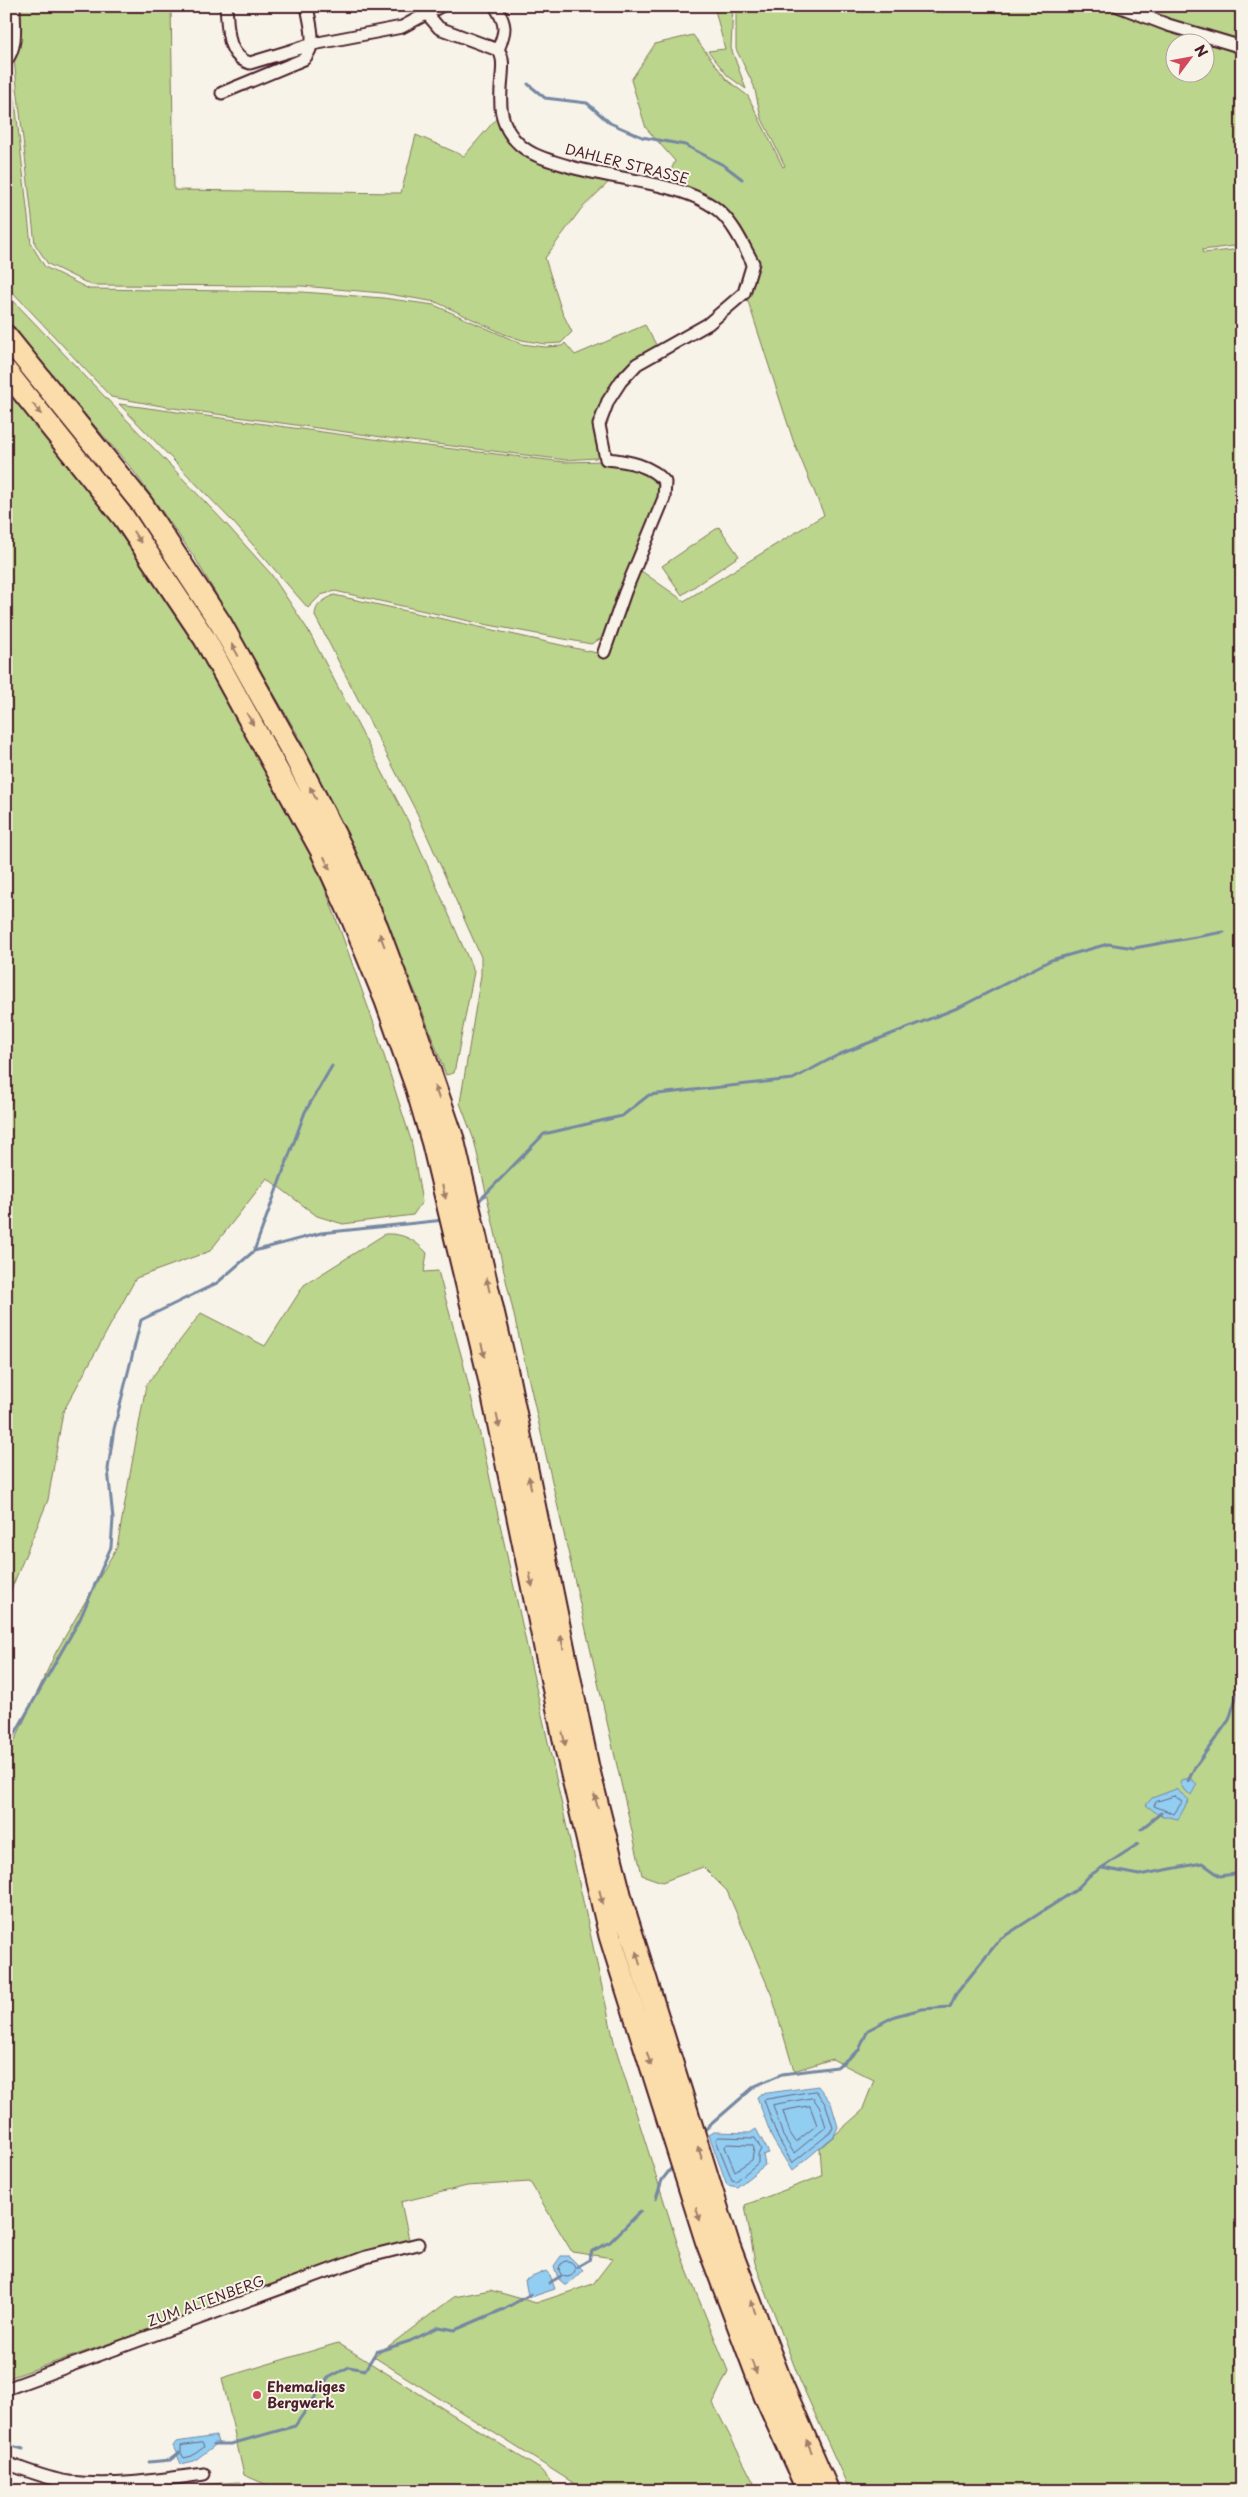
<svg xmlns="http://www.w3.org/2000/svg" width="1248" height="2497" font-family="'Playpen Sans',sans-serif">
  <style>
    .green { fill: #bbd58c; stroke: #827a5c; fill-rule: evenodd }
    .water { fill: #92cdf2; stroke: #7587a2 }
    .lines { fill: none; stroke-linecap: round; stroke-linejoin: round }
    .shore { stroke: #67657b; stroke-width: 1 }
    .stream { stroke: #7587a2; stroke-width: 3 }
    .minor-casing { stroke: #4a1f2b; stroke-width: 15 }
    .motorway-casing { stroke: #4a1f2b; stroke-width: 25 }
    .minor { stroke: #f7f3e8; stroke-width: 11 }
    .motorway { stroke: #fbddab; stroke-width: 21 }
    .oneway { fill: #a27e6b }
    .poi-dot { fill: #d1495b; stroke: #f7f3e8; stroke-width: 2 }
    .labels { text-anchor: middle; stroke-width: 4; stroke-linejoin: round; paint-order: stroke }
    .street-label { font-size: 14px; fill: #4a1f2b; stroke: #f7f3e8 }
    .poi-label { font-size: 14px; font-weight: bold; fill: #4a1f2b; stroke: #f7f3e8; text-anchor: start }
  </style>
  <rect width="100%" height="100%" fill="#f7f3e8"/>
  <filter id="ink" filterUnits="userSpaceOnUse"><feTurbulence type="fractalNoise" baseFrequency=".02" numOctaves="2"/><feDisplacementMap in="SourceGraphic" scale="10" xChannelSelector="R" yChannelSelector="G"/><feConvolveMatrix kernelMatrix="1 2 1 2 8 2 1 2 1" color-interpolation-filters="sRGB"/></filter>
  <g filter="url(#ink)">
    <path class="green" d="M17 6H171L174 190 401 193 416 135 464 156 496 119 509 138 612 179 581 209 545 258 562 312 572 332 561 343 545 344 522 340 504 334 436 302 382 293 302 286 91 285 48 264 35 244 14 60 17 45Z
      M714 6H733L731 48 746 89 728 76 708 51 725 49Z
      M736 6H1114L1242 49V245L1202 250 1203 253 1242 249V2491H850L800 2381 755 2263 745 2205 822 2176 820 2148 862 2111 874 2080 832 2059 794 2071 772 1996 727 1891 703 1867 662 1882 642 1875 474 1140 460 1103 481 975V957L418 815 315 616C315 604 324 600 334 595L606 655 637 568 684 601 824 515 793 440 747 298 756 262 722 210 664 186 675 161 646 128 631 80 655 44 693 35 727 80 748 96 783 167 785 166 761 117 754 86 736 49ZM1176 42H1206V72H1176Z
      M1125 6H1242V44Z
      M8 69 12 73 31 244 45 267 89 289 302 292 383 298 434 305 522 344 545 347 562 346 565 343 575 355 645 325 658 348 606 402 599 456 596 458 566 460 411 441 173 408 111 397 6 285V70Z
      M6 293 228 526 271 574 308 630 408 821 474 972 454 1073 446 1075 416 994 345 833 299 737 195 558 132 469 6 323Z
      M6 386 117 522 196 641 313 855 373 1021 411 1140 422 1202 413 1215 343 1224 317 1216 267 1178 210 1251 136 1278 63 1412 48 1500 6 1602Z
      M119 404 410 444 565 462 605 461 655 473 662 483V497L609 628 602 638 591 644 478 623 335 591 321 595 308 608 233 522Z
      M719 527 739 556 682 595 662 566Z
      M385 1234C403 1233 415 1240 427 1253L424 1272 438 1271 463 1362 485 1456 615 2046 682 2258 728 2371 713 2403 758 2491H586L374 2357 454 2297 490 2290 536 2303 593 2284 613 2258 572 2252 530 2182 467 2186 401 2202 409 2240 6 2379V1750L15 1740 56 1652 117 1547 146 1385 201 1313 265 1346 304 1285Z
      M338 2343 540 2469 559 2491H281L244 2475 222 2378Z
      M239 2482 262 2491H186L209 2484Z"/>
    <path class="water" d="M1190 1778 1197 1784 1191 1795 1184 1790 1180 1783 1181 1780Z
      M1176 1789 1189 1800 1178 1819 1159 1815 1146 1805 1152 1798Z
      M818 2086 831 2103 838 2127 834 2136 792 2171 773 2140 757 2097 761 2094Z
      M756 2129 769 2153 763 2155 765 2165 737 2187 727 2185 709 2135 714 2132 750 2133Z
      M561 2256H569L583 2270 567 2285H564L558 2278 554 2266Z
      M546 2271 550 2275 555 2289 531 2297 528 2296 525 2280Z
      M216 2436 218 2443 194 2461 181 2464 173 2446 176 2442Z"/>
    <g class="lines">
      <path class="shore" d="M1175 1796 1182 1802 1174 1814 1154 1806 1156 1802Z
        M816 2091 826 2105 833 2128 830 2133 792 2163 778 2138 764 2100Z
        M813 2098 820 2108 826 2127 794 2153 783 2136 773 2105Z
        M810 2106 817 2125 796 2142 790 2133 783 2111Z
        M719 2137 755 2138 761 2149 758 2155V2163L736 2181 732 2180 716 2140Z
        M728 2144 752 2145 754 2148 752 2160 735 2171 725 2147Z
        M559 2269a8 8 0 1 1 16 0a8 8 0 1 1-16 0Z
        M202 2443 204 2447 192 2456 184 2458 181 2453V2446Z"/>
      <path class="stream" d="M528 84 545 98 587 103 610 123 642 137 685 145 725 166 742 179
        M477 1203 544 1134 622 1116 649 1095 793 1079 838 1055 960 1007 1051 960 1108 944 1134 948 1224 932
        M254 1251 305 1112 332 1066
        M6 1745 13 1737 80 1619 111 1547 113 1519 108 1469 114 1429 141 1320 217 1283 254 1251 321 1233 444 1220
        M1188 1781 1195 1767 1229 1720 1242 1679
        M1141 1829 1161 1813
        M1102 1868 1139 1875 1202 1863 1220 1876 1242 1873
        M701 2133 755 2086 782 2074 837 2067 859 2050 868 2030 895 2016 922 2009 950 2007 956 1994 1000 1939 1076 1890 1089 1876 1138 1844
        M656 2199 662 2180 673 2166
        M577 2267 589 2260 592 2251 610 2242 641 2211
        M549 2283 561 2276
        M214 2444H231L295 2426 328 2378 349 2367 365 2370 376 2352 410 2341 439 2327 455 2330 504 2309 531 2294
        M8 2445 23 2449
        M149 2462 170 2460 179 2453"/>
      <g class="minor-casing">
        <path id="minor" d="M226 6C228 28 226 56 250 63L313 44 402 27 441 6
          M495 6C507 25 506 30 498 50
          M1118 6 1168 25 1242 47
          M428 15 439 28 498 50
          M498 50C513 66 483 112 520 145 534 157 552 161 568 166 612 180 687 182 720 212 735 226 743 245 753 263L744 293 708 324 637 364 621 381 608 401 599 425 606 459C628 461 651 465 665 482L664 498 625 592 604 652
          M6 61C18 46 14 25 14 6
          M222 93 304 59C318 44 310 25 307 6
          M6 2389 366 2257 418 2244
          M6 2463C26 2470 47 2479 69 2482 114 2487 160 2480 204 2474"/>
      </g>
      <g class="motorway-casing">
        <path id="motorway" d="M6 336 142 504 221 624 294 755 340 845 377 927 416 1031 453 1139 506 1367 588 1767 623 1906 729 2246 782 2385 828 2491
          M6 371 124 518 205 639 321 850 352 918 386 1001 416 1086 433 1144 488 1373 566 1749 610 1936 706 2240 765 2396 808 2491"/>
      </g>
      <use href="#minor" class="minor"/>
      <use href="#motorway" class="motorway"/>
    </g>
    <defs><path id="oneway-solid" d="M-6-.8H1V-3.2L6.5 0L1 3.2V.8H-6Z" transform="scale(1.25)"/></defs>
    <g class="oneway">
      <use href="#oneway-solid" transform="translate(37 409) rotate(51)"/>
      <use href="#oneway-solid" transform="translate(137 537) rotate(56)"/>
      <use href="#oneway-solid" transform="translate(235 650) rotate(-119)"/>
      <use href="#oneway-solid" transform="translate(250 719) rotate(60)"/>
      <use href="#oneway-solid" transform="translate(313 793) rotate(-117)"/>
      <use href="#oneway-solid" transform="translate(327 863) rotate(65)"/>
      <use href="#oneway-solid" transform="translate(382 940) rotate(-111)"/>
      <use href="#oneway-solid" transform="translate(437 1093) rotate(-109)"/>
      <use href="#oneway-solid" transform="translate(444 1192) rotate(76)"/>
      <use href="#oneway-solid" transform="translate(488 1285) rotate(-103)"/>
      <use href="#oneway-solid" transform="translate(483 1350) rotate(76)"/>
      <use href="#oneway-solid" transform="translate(498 1421) rotate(78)"/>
      <use href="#oneway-solid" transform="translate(530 1483) rotate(-101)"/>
      <use href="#oneway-solid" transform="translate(531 1580) rotate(78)"/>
      <use href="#oneway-solid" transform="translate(562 1642) rotate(-101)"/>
      <use href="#oneway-solid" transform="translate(564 1739) rotate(78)"/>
      <use href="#oneway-solid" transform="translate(596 1801) rotate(-104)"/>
      <use href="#oneway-solid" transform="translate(601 1897) rotate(77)"/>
      <use href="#oneway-solid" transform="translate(638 1958) rotate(-107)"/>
      <use href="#oneway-solid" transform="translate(649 2059) rotate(72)"/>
      <use href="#oneway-solid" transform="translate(700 2153) rotate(-108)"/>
      <use href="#oneway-solid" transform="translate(698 2214) rotate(72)"/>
      <use href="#oneway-solid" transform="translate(753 2307) rotate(-111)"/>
      <use href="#oneway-solid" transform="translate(754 2367) rotate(68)"/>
      <use href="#oneway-solid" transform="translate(809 2446) rotate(-113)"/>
    </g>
  </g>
  <circle class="poi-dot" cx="257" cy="2395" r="5"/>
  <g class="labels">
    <g class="street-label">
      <text transform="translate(627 164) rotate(14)" y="5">DAHLER STRASSE</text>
      <text transform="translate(206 2301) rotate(-20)" y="5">ZUM ALTENBERG</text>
    </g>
    <g class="poi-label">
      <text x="267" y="2392">Ehemaliges<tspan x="267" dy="16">Bergwerk</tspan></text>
    </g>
  </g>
  <rect width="1248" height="2497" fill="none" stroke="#f7f3e8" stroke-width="25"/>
  <rect x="12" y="12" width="1223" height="2472" fill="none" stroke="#4a1f2b" stroke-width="2" filter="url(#ink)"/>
  <g transform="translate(1190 58) rotate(58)"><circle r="24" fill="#f7f3e8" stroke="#b29e9c"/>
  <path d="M0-4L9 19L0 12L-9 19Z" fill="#d1495b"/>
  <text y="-8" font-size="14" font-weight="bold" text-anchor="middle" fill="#4a1f2b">N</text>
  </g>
</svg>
